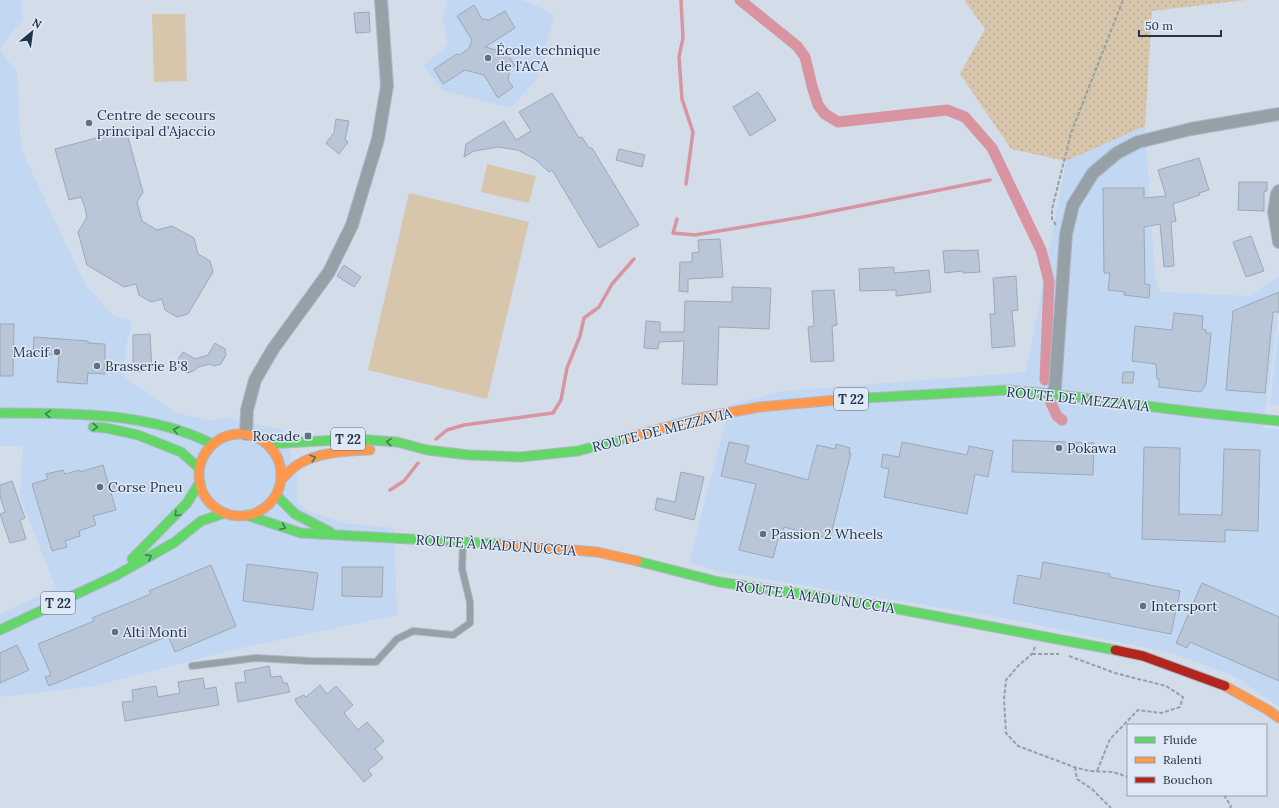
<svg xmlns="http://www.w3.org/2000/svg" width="1279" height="808" font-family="Lora,serif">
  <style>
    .built { fill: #c1d7f2 }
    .grass { fill: url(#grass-dots) }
    .park { fill: #d7c5ac }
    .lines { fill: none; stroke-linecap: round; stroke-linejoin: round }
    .stream { stroke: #d894a0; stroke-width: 3.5 }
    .canal { stroke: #d894a0; stroke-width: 11 }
    .building { fill: #b9c6d7; stroke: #9ba8b7 }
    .lane-casing { stroke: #aeb9c6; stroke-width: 8 }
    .street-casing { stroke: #aeb9c6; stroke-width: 14 }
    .fast-casing { stroke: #aeb9c6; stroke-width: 11 }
    .slow-casing { stroke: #aeb9c6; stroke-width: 11 }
    .jam-casing { stroke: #aeb9c6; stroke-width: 11 }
    .path { stroke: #95a0a4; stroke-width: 2; stroke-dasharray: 4 2; stroke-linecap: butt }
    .lane { stroke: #95a1a6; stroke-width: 6 }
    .street { stroke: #95a1a6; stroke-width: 12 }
    .fast { stroke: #63d668; stroke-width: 9 }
    .slow { stroke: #ff974d; stroke-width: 9 }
    .jam { stroke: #b3261e; stroke-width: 9 }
    .oneway { stroke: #3f7d59 }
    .poi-dot { fill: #607083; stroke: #dfe8f5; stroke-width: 1.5 }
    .labels { text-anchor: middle; stroke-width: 3; stroke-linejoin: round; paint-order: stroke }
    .shield { fill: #dfe8f5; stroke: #5b6b7f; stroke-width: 1 }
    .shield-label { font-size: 13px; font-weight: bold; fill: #22354c }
    .poi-label { font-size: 14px; fill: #22354c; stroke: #dfe8f5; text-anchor: start }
    .street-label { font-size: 14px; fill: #22354c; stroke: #dfe8f5 }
  </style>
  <defs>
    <pattern id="grass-dots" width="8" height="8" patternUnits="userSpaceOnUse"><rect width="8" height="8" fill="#d7c5ac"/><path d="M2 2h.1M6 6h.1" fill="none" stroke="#b8aa96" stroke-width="1.8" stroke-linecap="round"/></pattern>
  </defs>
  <rect width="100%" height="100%" fill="#d3ddea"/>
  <path class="built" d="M0 0H21L23 19 0 48Z
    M447 0H521L531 3 554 15 537 79 510 108 442 90 423 65 443 50 447 43 443 17Z
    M0 49 17 73 21 149 86 286 114 316 129 319 132 327 125 347 124 377 177 413 211 421 224 417 283 430 298 480 296 501 306 510 343 523 394 528 397 615 236 649 95 686 0 697V614L56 588 20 497 23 446H0Z
    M1145 126 1155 278 1160 292 1250 296 1279 276V308L1263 428 1279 429V707L1236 677 1172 653 999 617 720 572 689 562 730 405 783 391 1026 372 1066 161Z
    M1279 330V405H1270L1277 341Z"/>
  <path class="grass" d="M964 0H1246L1152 11 1145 126 1066 161 1011 149 960 74 985 29Z"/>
  <path class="park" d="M152 14H185L187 81 154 82Z
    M487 164 536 176 529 203 481 192Z
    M409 193 529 222 487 399 368 370Z"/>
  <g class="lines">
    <path class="stream" d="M681 0 683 38 679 57 682 99 693 132 686 184
      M677 219 673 233 695 235 803 217 990 180
      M436 439 447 430 464 425 553 413 561 400 567 368 580 336 584 318 599 307 612 284 634 259
      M390 490 404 481 418 463"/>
    <path class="canal" d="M740 0 797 46 805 57 812 86 818 105 825 114 838 122 947 110 965 117 992 148 1041 250 1049 281 1045 380
      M1051 403 1057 416 1062 420"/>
  </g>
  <path class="building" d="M474 5 482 19 489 20 505 11 515 28 485 47 507 53 515 66 510 68 508 80 513 87 498 98 484 75 465 70 443 84 434 69 457 54 460 55 469 48 472 40 457 16Z
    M369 12 370 32 356 33 354 13Z
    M758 92 776 120 750 136 733 107Z
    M552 93 579 138 582 137 589 148H592L639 225 599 248 552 170 549 172 536 160 518 150 498 147 474 151 464 157 466 144 504 121 516 140 531 131 519 112Z
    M336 119 349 121 345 140 348 142 339 154 326 143 334 133Z
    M126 130 143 192 137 202 142 221 157 230 172 226 194 238 198 254 210 261 213 272 188 314 177 317 165 310 162 299 151 302 139 295 136 284 124 287 87 265 78 232 87 217 85 208 81 197 69 200 55 149Z
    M619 149 645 155 642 167 616 160Z
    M1199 158 1209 190 1199 193 1200 195 1173 204 1176 221 1171 222 1174 266 1164 267 1160 224 1144 227 1145 284 1150 285 1149 298 1124 295 1125 292 1108 290 1110 273H1104L1103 188H1144V198L1166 196 1158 170Z
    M1239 182H1267V191H1264V211L1238 210Z
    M1251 236 1264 271 1246 277 1233 242Z
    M720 239 723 277 688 279V292L679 291 680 262H692V253L699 252 698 240Z
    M959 250V251L978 250 980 272 963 273 962 271 945 273 943 251Z
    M344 265 361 277 354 287 337 276Z
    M894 267V273L929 270 931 292 896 296V290L860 291 859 269Z
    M1016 276 1018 310 1012 311 1015 346 992 348 990 314H995L993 278Z
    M732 287 771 288 769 329 719 327 717 385 682 384 684 341 659 342 658 349 644 348 646 321 660 322V332H684L685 301 732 302Z
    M834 290 837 325 832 326 834 361 811 362 808 327 814 326 812 291Z
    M1279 292V312H1273L1265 393 1226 390 1233 311Z
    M1174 313 1203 316 1202 329 1206 330V333H1211L1206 384 1201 392 1159 387V379H1157L1156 364 1132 361 1135 326 1172 330Z
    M0 324H14L13 376H0Z
    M150 334 152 371 133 372V335Z
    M34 337 88 341V343L105 344V374L88 373 87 384 57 382 59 355 33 354Z
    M215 343 225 349 226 355 221 364 213 366 210 364 198 367 195 370 188 373 179 367 177 361 183 352 195 359 208 355Z
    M1123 372H1134L1133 383H1122Z
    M1013 440 1094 443 1093 475 1012 472Z
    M729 442 749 446 745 463 808 480 817 445 835 449 836 444 850 448 849 453H851L830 539 784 527 781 540 778 539 773 558 739 550 756 484 721 476Z
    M902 442 967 455 969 446 993 451 988 477 975 474 967 514 884 497 889 469 881 467 883 454 899 457Z
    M1144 447 1180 448 1179 514 1222 515 1224 449 1260 450 1258 531 1225 530V542L1142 539Z
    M103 465 108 483 113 481 116 492 111 493 116 510 93 516 96 525 79 531 80 536 65 541 67 547 52 551 32 484 48 479 46 474 63 470 65 474 80 470V472Z
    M681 472 704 477 694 520 655 510 657 498 675 502Z
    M12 481 25 518 20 520 26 539 10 543 0 514 5 512 0 496V485Z
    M1043 562 1110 574V577L1180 591 1171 634 1013 603 1018 575 1040 579Z
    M247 564 318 573 313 610 243 601Z
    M211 565 236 626 175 652 168 636 49 686 45 677 51 675 38 644 94 621 92 618 151 594 149 591Z
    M342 567H383L382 597 342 596Z
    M1202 583 1279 617V681L1190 642 1187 648 1176 643Z
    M17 645 29 670 0 683V653Z
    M269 666 271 677 281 676 283 683H287L290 692 238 702 235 683 246 682 244 671Z
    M203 678 205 689 216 687 219 705 125 721 122 702 133 701 132 690 156 686 158 697 180 693 178 682Z
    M320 685 327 694 336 686 353 705 344 713 358 730 367 722 384 741 375 749 383 758 368 770 372 775 364 782 297 704 295 699 304 695 306 697Z"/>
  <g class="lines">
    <g class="lane-casing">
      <path id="lane" d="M192 666 256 658 310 661 376 662 397 639 413 631 453 635 470 623V602L462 569 463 544"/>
    </g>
    <g class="street-casing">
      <path id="street" d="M1279 191 1277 194 1274 212 1279 242
        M1052 394 1055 388 1066 234 1073 205 1093 173 1117 153 1138 142 1191 129 1279 114
        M246 434 247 410 255 380 273 349 329 272 352 225 378 139 387 86 381 0"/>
    </g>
    <g class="fast-casing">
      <path id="fast" d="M848 399 1008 390 1052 394 1194 412 1279 421
        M0 413C69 413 150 412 212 444
        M93 427 106 428 138 435 181 452 199 468
        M268 444 355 439 397 442 427 450 469 455 520 457 578 451 626 438
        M276 495 295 514 330 532
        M246 515 301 533 500 544
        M132 559 187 503 200 482
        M637 561 719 582 871 604 1115 650
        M0 630 115 576 175 542 201 521 225 513"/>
    </g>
    <g class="slow-casing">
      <path id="slow" d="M199 475a41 41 0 1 1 82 0a41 41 0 1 1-82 0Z
        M626 438 704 417 760 407 848 399
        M281 480C286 475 291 469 297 465 317 452 347 451 370 450
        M500 544 597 552 637 561
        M1225 686 1268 710 1279 718"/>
    </g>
    <g class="jam-casing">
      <path id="jam" d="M1115 650 1143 656 1225 686"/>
    </g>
    <path class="path" d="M1056 225 1052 219V209L1071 133 1123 0
      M1035 647 1032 654 1019 665 1006 680 1004 700 1006 733 1018 746 1074 767 1090 771 1113 772 1128 777
      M1032 654H1059
      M1069 656 1115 673 1166 686 1183 697 1180 707 1161 713 1138 710 1110 739 1097 771
      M1075 767 1077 779 1092 789 1111 808
      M1224 795 1231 806 1230 808"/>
    <use href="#lane" class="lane"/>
    <use href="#street" class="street"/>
    <use href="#fast" class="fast"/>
    <use href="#slow" class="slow"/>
    <use href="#jam" class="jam"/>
  </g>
  <defs><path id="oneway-chevron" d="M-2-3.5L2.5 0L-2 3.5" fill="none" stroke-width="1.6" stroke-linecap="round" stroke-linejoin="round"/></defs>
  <g class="oneway">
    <use href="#oneway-chevron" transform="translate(48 414) rotate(-178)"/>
    <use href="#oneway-chevron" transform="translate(95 427) rotate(3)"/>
    <use href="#oneway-chevron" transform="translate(176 430) rotate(-166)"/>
    <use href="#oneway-chevron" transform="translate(389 442) rotate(-175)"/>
    <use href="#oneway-chevron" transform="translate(313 458) rotate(-17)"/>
    <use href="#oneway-chevron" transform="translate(177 514) rotate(135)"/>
    <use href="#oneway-chevron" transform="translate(283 527) rotate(22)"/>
    <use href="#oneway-chevron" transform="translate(149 557) rotate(-29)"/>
  </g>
  <g class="poi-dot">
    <circle cx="488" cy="58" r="4"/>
    <circle cx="89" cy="123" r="4"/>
    <circle cx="57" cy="352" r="4"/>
    <circle cx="97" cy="366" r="4"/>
    <rect x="304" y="432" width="8" height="8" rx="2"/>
    <circle cx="1059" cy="448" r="4"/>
    <circle cx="100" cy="487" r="4"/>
    <circle cx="763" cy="534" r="4"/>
    <circle cx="1143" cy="606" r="4"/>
    <circle cx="115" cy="632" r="4"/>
  </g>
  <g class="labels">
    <g class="shield">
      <rect x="834" y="388" width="34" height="22" rx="3"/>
      <rect x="331" y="428" width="34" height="22" rx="3"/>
      <rect x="41" y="592" width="34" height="22" rx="3"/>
    </g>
    <g class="shield-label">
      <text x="851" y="404">T 22</text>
      <text x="348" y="444">T 22</text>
      <text x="58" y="608">T 22</text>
    </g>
    <g class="poi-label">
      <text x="496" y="55">École technique<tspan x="496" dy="16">de l'ACA</tspan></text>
      <text x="97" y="120">Centre de secours<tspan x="97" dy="16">principal d'Ajaccio</tspan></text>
      <text x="49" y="357" text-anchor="end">Macif</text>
      <text x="105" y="371">Brasserie B'8</text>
      <text x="300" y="441" text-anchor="end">Rocade</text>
      <text x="1067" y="453">Pokawa</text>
      <text x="108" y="492">Corse Pneu</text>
      <text x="771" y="539">Passion 2 Wheels</text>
      <text x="1151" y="611">Intersport</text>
      <text x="123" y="637">Alti Monti</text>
    </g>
    <g class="street-label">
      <text transform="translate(1078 399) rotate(6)" y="5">ROUTE DE MEZZAVIA</text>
      <text transform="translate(662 430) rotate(-14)" y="5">ROUTE DE MEZZAVIA</text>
      <text transform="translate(496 545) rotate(4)" y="5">ROUTE À MADUNUCCIA</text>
      <text transform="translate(815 597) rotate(8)" y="5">ROUTE À MADUNUCCIA</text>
    </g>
  </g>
  <rect x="1127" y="724" width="140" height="72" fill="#dfe8f5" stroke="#93a0b1"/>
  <rect x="1135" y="737" width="20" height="6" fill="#63d668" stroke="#93a0b1"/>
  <text x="1163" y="744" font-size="12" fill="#22354c">Fluide</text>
  <rect x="1135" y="757" width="20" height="6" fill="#ff974d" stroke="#93a0b1"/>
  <text x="1163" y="764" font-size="12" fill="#22354c">Ralenti</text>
  <rect x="1135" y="777" width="20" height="6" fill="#b3261e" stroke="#93a0b1"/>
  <text x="1163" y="784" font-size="12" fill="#22354c">Bouchon</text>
  <g transform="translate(32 32) rotate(29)" stroke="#dfe8f5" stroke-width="3" paint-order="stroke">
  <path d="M0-3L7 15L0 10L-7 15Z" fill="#22354c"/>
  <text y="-6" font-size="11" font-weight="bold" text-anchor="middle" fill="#22354c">N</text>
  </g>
  <path d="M1139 30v6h82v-6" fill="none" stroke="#22354c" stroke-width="2"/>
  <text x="1145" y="30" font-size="12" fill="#22354c" stroke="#dfe8f5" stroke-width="3" paint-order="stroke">50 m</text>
</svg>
